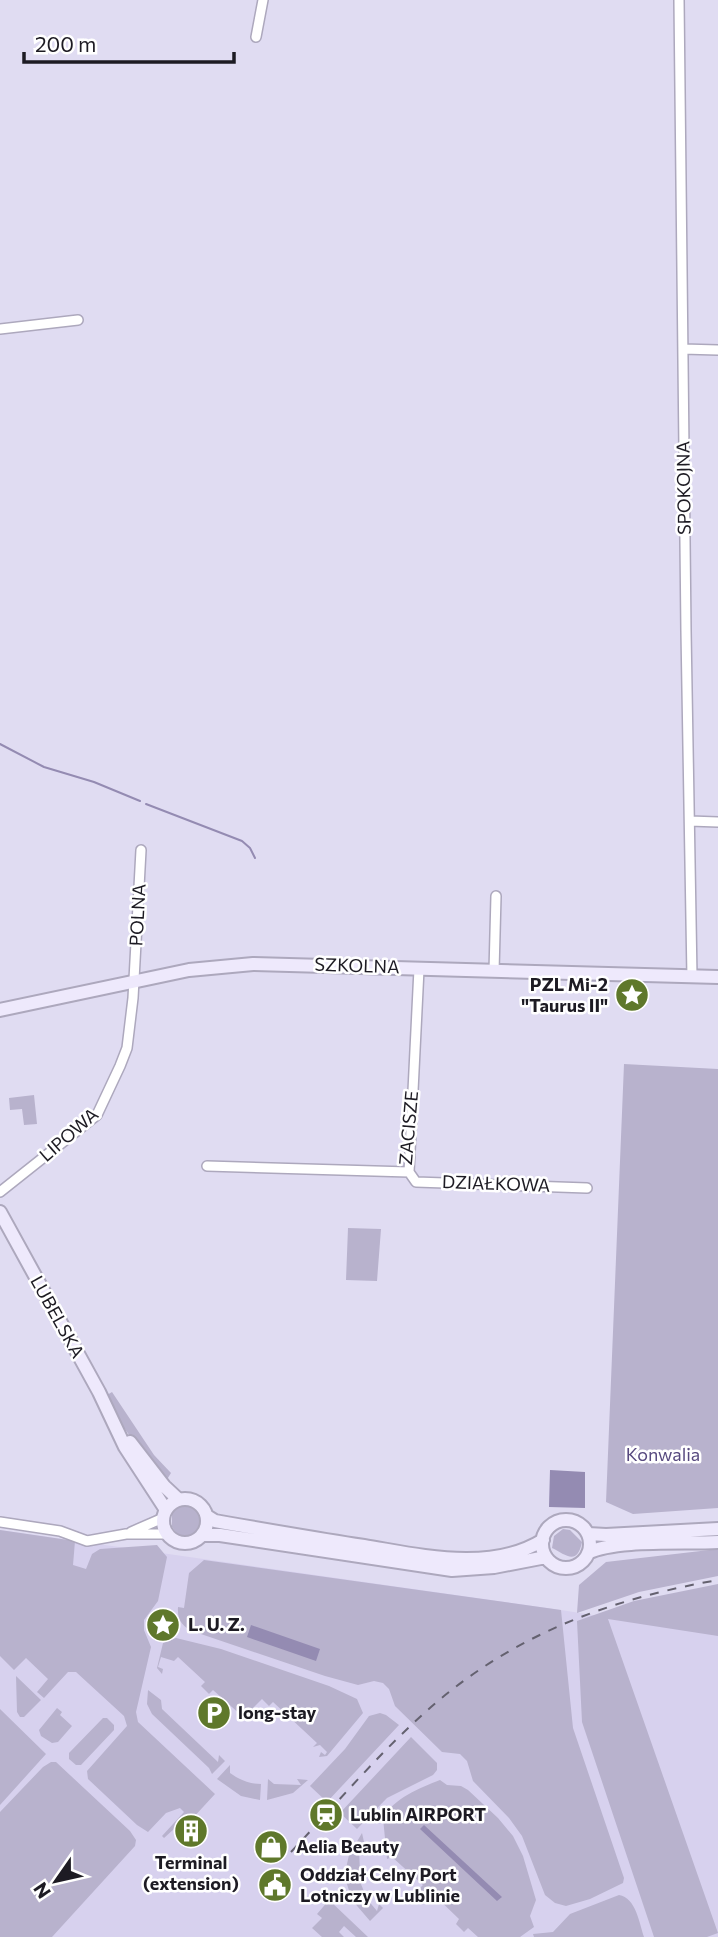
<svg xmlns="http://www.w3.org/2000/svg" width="718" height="1937" font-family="Commissioner,sans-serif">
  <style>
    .built { fill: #d7d1ee }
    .green { fill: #b8b2cd }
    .water { fill: #948bb2 }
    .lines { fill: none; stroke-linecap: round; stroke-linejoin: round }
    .stream { stroke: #948bb2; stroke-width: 2 }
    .street-casing { stroke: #ada8bd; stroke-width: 12 }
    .secondary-casing { stroke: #ada8bd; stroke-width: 16 }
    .street { stroke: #fff; stroke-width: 9 }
    .secondary { stroke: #eee9fc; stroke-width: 12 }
    .rail { stroke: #64616f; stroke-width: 2; stroke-dasharray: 9 9; stroke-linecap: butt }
    .labels { text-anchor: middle; stroke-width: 5; stroke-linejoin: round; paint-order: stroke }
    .street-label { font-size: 18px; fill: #1d1b23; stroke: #fff }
    .poi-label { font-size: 18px; font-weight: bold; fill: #1d1b23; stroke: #fff; text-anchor: start }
    .park-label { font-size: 18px; fill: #57497f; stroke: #fff }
  </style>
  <rect width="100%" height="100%" fill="#e0dcf2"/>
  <path class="built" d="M0 1530 561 1610 718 1635V1937H0Z"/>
  <path class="green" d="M624 1064 718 1069V1508L633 1514 606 1502Z
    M34 1095 37 1124 24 1125 22 1109 10 1110 9 1098Z
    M348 1228 381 1229 377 1281 346 1280Z
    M112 1392 154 1455 171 1473 166 1481C149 1459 113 1420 107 1395Z
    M183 1504 195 1507 201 1516 200 1532 191 1538H180L172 1527V1508Z
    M563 1529 570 1530 582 1542C577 1567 565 1554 552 1548L554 1536Z
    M0 1530 75 1541 73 1565 86 1569 92 1554 100 1549 157 1545 167 1557 158 1601 144 1620V1630L151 1647 136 1712 138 1722 215 1794 180 1832 174 1829 164 1838 162 1836 184 1812 180 1808 166 1813 148 1832 137 1825 88 1779 87 1771 127 1726 124 1716 76 1672H68L44 1698 37 1692 48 1679 26 1658 14 1670 0 1656Z
    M718 1549V1576L639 1592 577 1613 579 1585 606 1562Z
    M204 1560 561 1610 573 1728 624 1878 623 1883 590 1899 566 1906 555 1903 545 1895 522 1836 509 1818 473 1781 467 1761 460 1754 442 1752 395 1706 389 1689 383 1683 374 1681 358 1685 325 1676 195 1632C183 1627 177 1621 178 1607L184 1608 189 1573Z
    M718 1584V1636L608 1619 718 1933 707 1937H654L582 1722 577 1621 634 1601Z
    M176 1638 221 1649 329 1686 357 1699 363 1713 327 1756 319 1757 321 1752 325 1755 327 1752 320 1745 313 1747 317 1743 273 1702 269 1706 262 1699 239 1722 242 1716 213 1690 209 1694 201 1686 205 1682 178 1657 174 1661 161 1657 158 1667 163 1669 162 1674 157 1668 163 1643Z
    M16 1676 41 1700 24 1717H20L17 1712Z
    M148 1690 161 1700 162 1709 218 1762 219 1755 225 1761 212 1774 209 1768 152 1714 147 1704Z
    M57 1708 62 1712 60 1715 72 1726 58 1742 52 1743 41 1736 39 1730Z
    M0 1709 46 1754 0 1805Z
    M380 1713 386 1715 399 1725 327 1802 310 1786 345 1749 369 1716Z
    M103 1718H107L114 1725V1730L81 1765H76L69 1759V1753Z
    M411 1737 437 1763V1770L433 1775 387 1798 357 1829 340 1813Z
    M51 1762H56L130 1831 136 1840 135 1846 52 1937H0V1812L43 1767Z
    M230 1765V1773C240 1780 249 1784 261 1784L260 1800 241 1796 217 1779Z
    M268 1779 274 1784 301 1785 297 1779 308 1780 293 1793 267 1800Z
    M440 1780 447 1785 461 1786 468 1790 498 1818 513 1836 523 1856 536 1900 530 1916 534 1927 520 1937H478L468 1928 464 1932 456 1924 459 1919 432 1893 428 1897 419 1889 423 1885 392 1857 387 1859 383 1818C394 1798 420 1788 440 1780Z
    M362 1833 364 1842 359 1848 360 1872 345 1873 349 1855Z
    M367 1878 361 1884 367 1899 377 1911 379 1904 383 1908 370 1921 352 1900 346 1881Z
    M619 1895C636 1898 639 1922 644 1937H534L533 1934 553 1932 570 1914Z
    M329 1900 368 1937H356L344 1926 339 1932 344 1937H322L312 1928 322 1918 317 1914Z"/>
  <path class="water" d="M550 1470 585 1472V1508L549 1507Z
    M251 1625 320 1649 316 1661 247 1637Z
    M424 1825 502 1897 497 1901 420 1829Z"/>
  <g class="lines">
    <path class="stream" d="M0 744 44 767 94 782 140 801
      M146 804 242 841 250 848 255 858"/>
    <g class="street-casing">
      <path id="street" d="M679 0 686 631 692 977
        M256 37 263 0
        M0 329 78 320
        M683 349 718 350
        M690 821 718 822
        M494 971 496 896
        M207 1166 409 1172 419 969
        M409 1172 416 1182 587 1188
        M0 1192 97 1115 120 1066 127 1048 133 998 141 850
        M0 1522 60 1531 87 1541 126 1534H167
        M131 1532 163 1518"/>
    </g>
    <g class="secondary-casing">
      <path id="secondary" d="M0 1010 189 970 253 964 718 977
        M0 1212 99 1392 125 1447 166 1510
        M130 1442 164 1486 179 1500
        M163 1521a22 22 0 1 1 44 0a22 22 0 1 1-44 0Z
        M207 1516 215 1521 226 1523C272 1531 318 1539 364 1546 420 1555 490 1573 543 1540
        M542 1544a24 24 0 1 1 48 0a24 24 0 1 1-48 0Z
        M588 1534 606 1535 718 1529
        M202 1535H220L452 1570 494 1567 546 1557
        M588 1553C615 1539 685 1544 718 1542"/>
    </g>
    <use href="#street" class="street"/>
    <use href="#secondary" class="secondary"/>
    <path class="rail" d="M291 1852C337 1803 381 1751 431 1707 515 1634 610 1599 718 1580"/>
  </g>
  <defs>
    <g id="sight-disc" transform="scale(1.75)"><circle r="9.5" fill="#5f782b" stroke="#fff"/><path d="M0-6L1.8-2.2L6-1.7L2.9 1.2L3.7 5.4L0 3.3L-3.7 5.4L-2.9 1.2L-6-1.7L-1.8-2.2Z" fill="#fff"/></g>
    <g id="parking-disc" transform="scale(1.75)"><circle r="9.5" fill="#5f782b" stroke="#fff"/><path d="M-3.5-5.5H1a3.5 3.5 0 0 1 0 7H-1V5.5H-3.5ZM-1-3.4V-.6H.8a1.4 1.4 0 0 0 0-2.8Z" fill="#fff"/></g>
    <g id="station-disc" transform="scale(1.75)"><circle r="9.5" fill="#5f782b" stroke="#fff"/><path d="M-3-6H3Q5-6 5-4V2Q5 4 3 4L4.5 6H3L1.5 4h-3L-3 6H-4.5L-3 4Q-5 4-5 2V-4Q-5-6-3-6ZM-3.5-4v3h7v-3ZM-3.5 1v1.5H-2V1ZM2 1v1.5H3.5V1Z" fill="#fff"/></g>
    <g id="building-disc" transform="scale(1.75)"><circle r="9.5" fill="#5f782b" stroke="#fff"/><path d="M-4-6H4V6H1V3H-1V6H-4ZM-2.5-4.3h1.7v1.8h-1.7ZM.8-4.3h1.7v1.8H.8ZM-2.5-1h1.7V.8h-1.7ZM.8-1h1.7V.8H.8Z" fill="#fff"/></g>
    <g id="shop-disc" transform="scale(1.75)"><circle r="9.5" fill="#5f782b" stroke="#fff"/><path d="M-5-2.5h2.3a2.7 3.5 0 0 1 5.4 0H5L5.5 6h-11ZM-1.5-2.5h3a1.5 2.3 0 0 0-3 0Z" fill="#fff"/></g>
    <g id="civic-disc" transform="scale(1.75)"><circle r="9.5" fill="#5f782b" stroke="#fff"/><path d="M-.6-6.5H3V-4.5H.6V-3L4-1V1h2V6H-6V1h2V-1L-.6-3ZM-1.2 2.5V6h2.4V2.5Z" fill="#fff"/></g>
  </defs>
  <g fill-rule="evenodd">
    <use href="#sight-disc" x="632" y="995"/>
    <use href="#sight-disc" x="163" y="1625"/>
    <use href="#parking-disc" x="214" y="1713"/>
    <use href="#station-disc" x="326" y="1815"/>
    <use href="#building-disc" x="191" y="1831"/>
    <use href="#shop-disc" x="271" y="1847"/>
    <use href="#civic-disc" x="275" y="1885"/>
  </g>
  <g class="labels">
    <g class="street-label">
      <text transform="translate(684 488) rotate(-91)" y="6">SPOKOJNA</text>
      <text transform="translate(138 915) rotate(-87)" y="6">POLNA</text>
      <text transform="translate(357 966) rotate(2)" y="6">SZKOLNA</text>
      <text transform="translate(409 1128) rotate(-85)" y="6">ZACISZE</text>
      <text transform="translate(69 1135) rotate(-41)" y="6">LIPOWA</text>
      <text transform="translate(496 1184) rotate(2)" y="6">DZIAŁKOWA</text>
      <text transform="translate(57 1317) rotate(61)" y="6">LUBELSKA</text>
    </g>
    <g class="poi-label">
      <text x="608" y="991" text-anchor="end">PZL Mi-2<tspan x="608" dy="21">"Taurus II"</tspan></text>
      <text x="188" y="1631">L. U. Z.</text>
      <text x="238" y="1719">long-stay</text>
      <text x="350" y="1821">Lublin AIRPORT</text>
      <text x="296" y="1853">Aelia Beauty</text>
      <text x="191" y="1869" text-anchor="middle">Terminal<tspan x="191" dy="21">(extension)</tspan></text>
      <text x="300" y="1881">Oddział Celny Port<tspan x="300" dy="21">Lotniczy w Lublinie</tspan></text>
    </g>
    <g class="park-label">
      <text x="663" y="1461">Konwalia</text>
    </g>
  </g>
  <g transform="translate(56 1881) rotate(236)" stroke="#ffffff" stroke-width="5" paint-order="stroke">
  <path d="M0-5L12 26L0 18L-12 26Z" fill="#1d1b23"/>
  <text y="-10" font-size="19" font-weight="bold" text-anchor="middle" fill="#1d1b23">N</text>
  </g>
  <path d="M24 52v10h210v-10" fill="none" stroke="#1d1b23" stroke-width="3.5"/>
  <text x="35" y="52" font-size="21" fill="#1d1b23" stroke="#ffffff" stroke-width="5" paint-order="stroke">200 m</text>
</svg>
